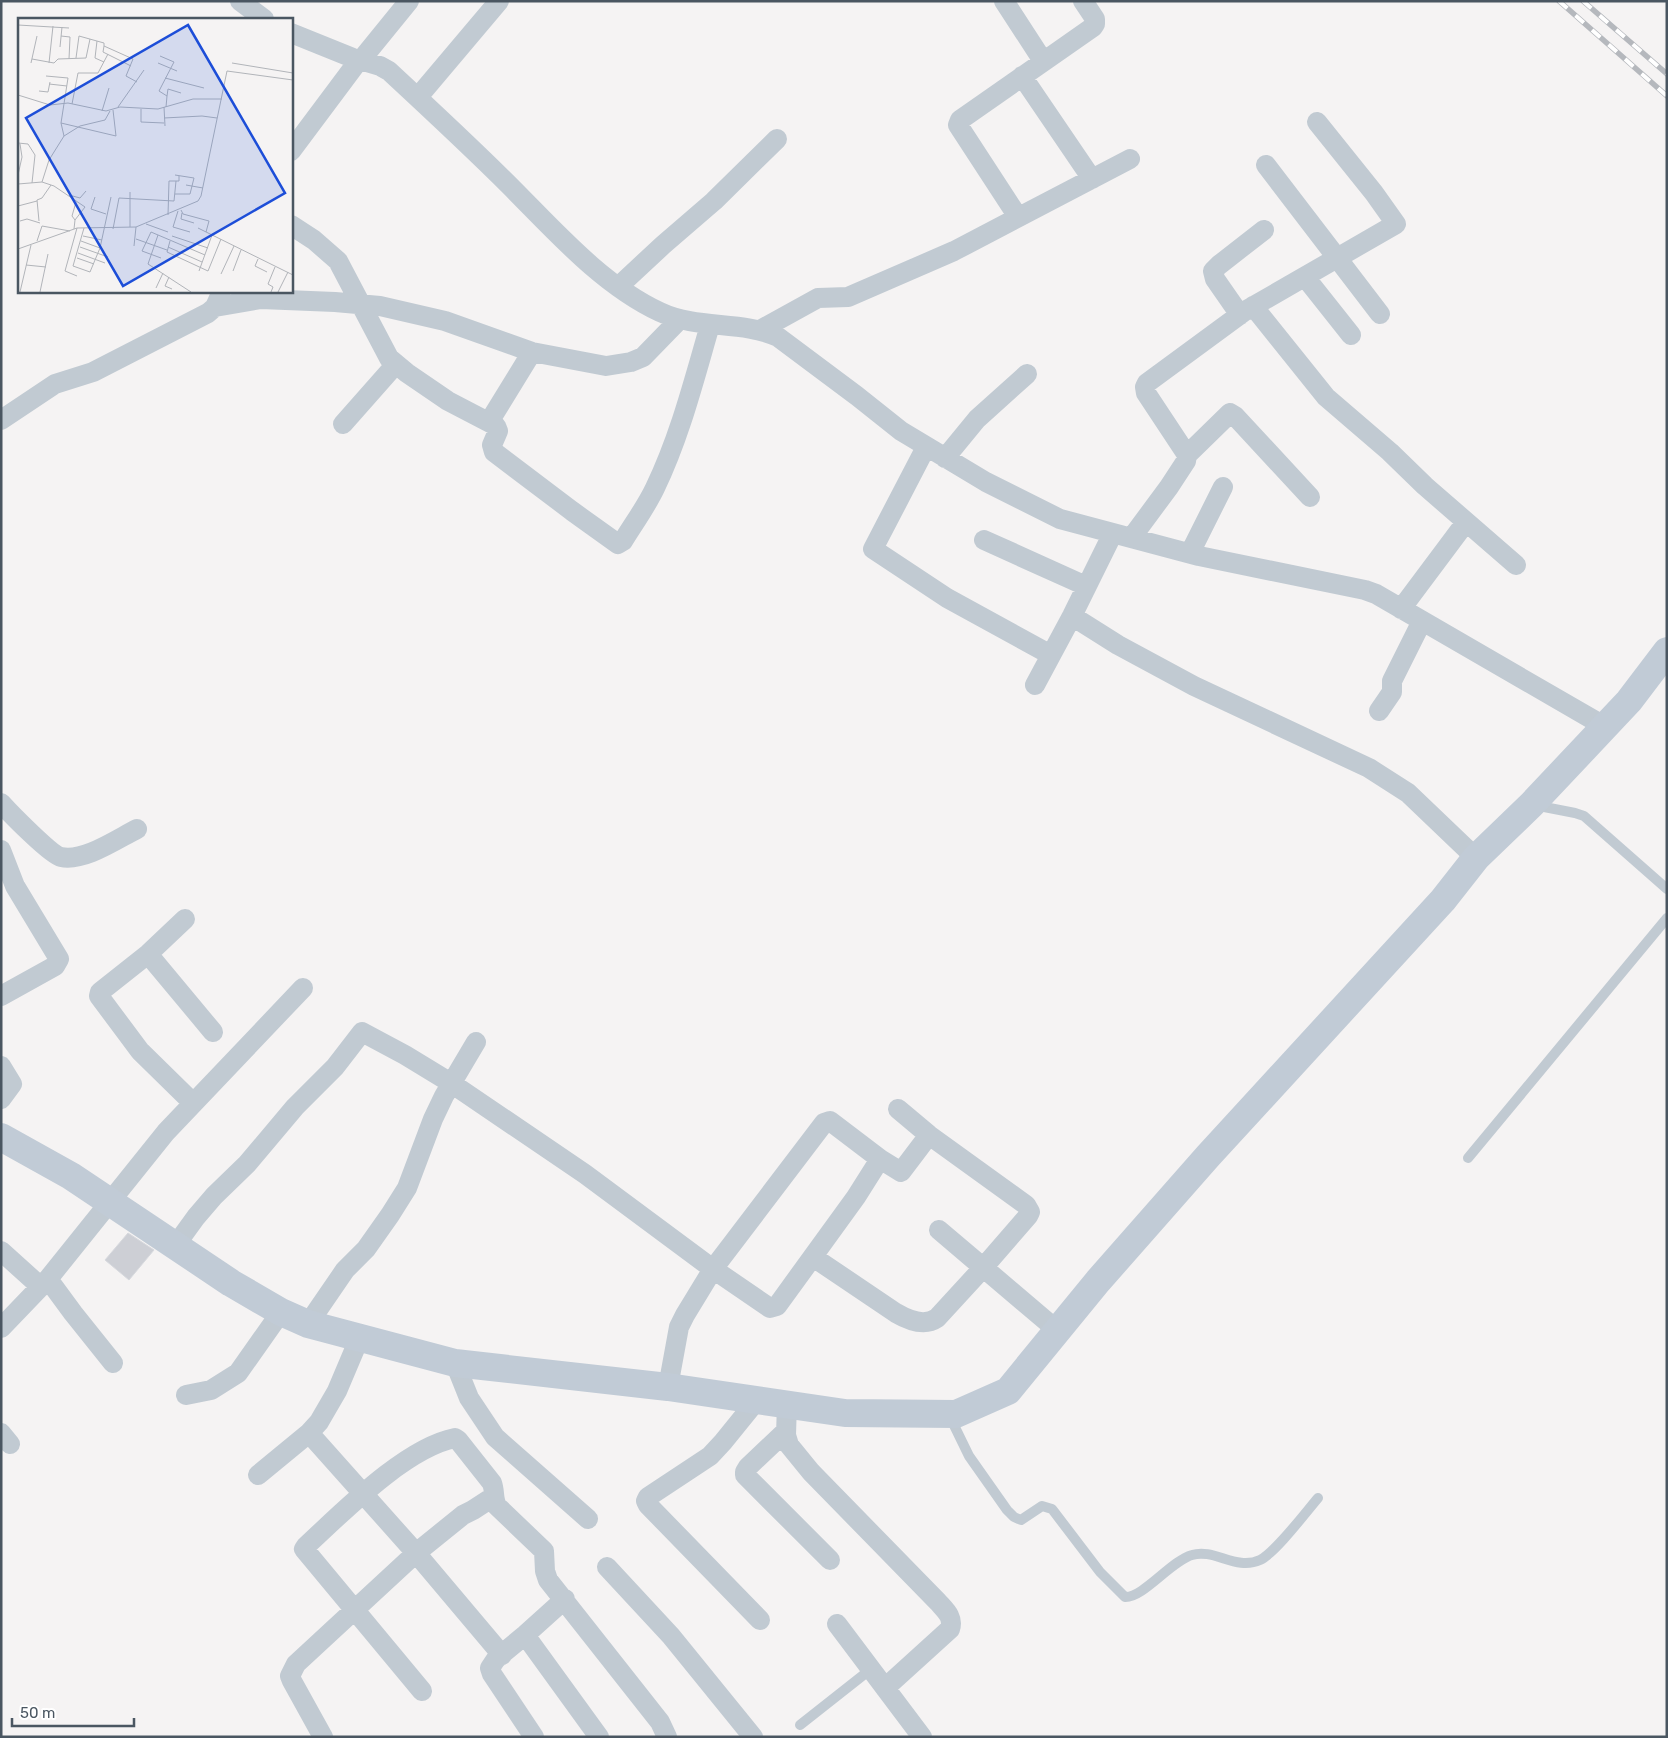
<svg xmlns="http://www.w3.org/2000/svg" width="1668" height="1738" font-family="Rubik,sans-serif">
  <style>
    .building { fill: #cdcfd5; stroke: #d7d9de }
    .lines { fill: none; stroke-linecap: round; stroke-linejoin: round }
    .lane { stroke: #c1cad2; stroke-width: 10 }
    .street { stroke: #c1cad2; stroke-width: 20 }
    .secondary { stroke: #c1cbd6; stroke-width: 28 }
    .rail-casing { stroke: #b5b8bd; stroke-width: 5.5 }
    .rail { stroke: #fff; stroke-width: 4; stroke-dasharray: 11; stroke-linecap: butt }
    .inset-road { fill: none; stroke: #b1b4b9; stroke-width: 1 }
    .view { fill: #1d4ed8; fill-opacity: 0.15; stroke: #1d4ed8; stroke-width: 2.5 }
    .inset-edge { fill: none; stroke: #4a5661; stroke-width: 2.5 }
  </style>
  <rect width="100%" height="100%" fill="#f5f3f3"/>
  <path class="building" d="M128 1233 154 1250 129 1280 105 1260Z"/>
  <g class="lines">
    <path class="lane" d="M1534 805 1575 813 1584 816 1667 889
      M1468 1158 1667 918
      M950 1417 969 1456 1007 1510 1014 1517 1021 1520 1042 1506 1052 1509 1100 1572 1125 1597C1143 1598 1171 1561 1192 1555 1214 1548 1236 1571 1260 1560 1275 1553 1306 1512 1318 1498
      M800 1725 871 1669"/>
    <path class="street" d="M240 1 264 19
      M1004 1 1043 61
      M291 33 353 58 380 66 389 71C430 109 471 147 510 186 555 231 602 285 660 312 698 330 741 320 778 337L857 396 901 431 986 482 1060 519 1199 556 1365 590 1376 594 1604 726
      M1022 76 1092 179
      M418 97 499 1
      M291 151 359 60H361L409 1
      M1266 165 1380 314
      M1018 217 958 125 960 120 1093 27 1095 24V19L1083 1
      M291 225 314 240 338 261 389 358 407 373 448 401 496 426 498 431 492 445 494 452 572 511 618 544 623 541C634 523 646 507 655 488 680 436 694 380 710 325
      M1305 277 1351 335
      M619 286 663 245 714 201 777 139
      M1253 306 1326 397 1390 452 1425 486 1516 565
      M215 307 261 299 335 302 380 306 445 321 532 352 606 366 631 362 643 357 679 320
      M1240 315 1215 279 1213 271 1219 265 1264 230
      M760 330 818 298 848 297 954 251 1130 159
      M1 420 55 384 93 372 208 313 215 307 220 296
      M489 422 532 352
      M343 424 396 364
      M926 447 873 549 947 598 1051 655
      M1187 455 1230 413 1235 416 1310 497
      M945 458 977 419 1027 374
      M1132 537 1169 487 1186 461 1187 455 1146 393 1145 387 1147 383 1245 311 1396 224 1374 193 1317 122
      M984 540 1086 586
      M1190 553 1223 487
      M1401 609 1466 522
      M1072 616 1118 645 1194 686 1369 768 1408 793 1476 858
      M1035 685 1072 616 1113 533
      M1379 711 1392 692V681L1422 621
      M1 803C10 813 51 855 61 857 84 862 117 839 137 829
      M1 850 15 886 59 959 55 966 1 996
      M185 919 148 954 100 992 99 996 140 1051 193 1103
      M148 954 213 1032
      M1 1066 12 1084 1 1099
      M939 1230 1058 1331
      M175 1246 196 1217 214 1196 247 1164 295 1107 335 1067 362 1032 405 1055 451 1083 585 1174 713 1269 770 1308 777 1306 856 1197 880 1159
      M1 1251 41 1287
      M813 1257 896 1313C908 1320 924 1327 937 1318L982 1269 1028 1216 1030 1212 1026 1205 929 1135 898 1109
      M48 1279 73 1313 113 1363
      M308 1324 345 1270 366 1249 390 1215 407 1188 433 1119 444 1096 476 1042
      M1 1328 48 1279 166 1132 303 988
      M455 1363 469 1398 495 1437 588 1519
      M668 1387 679 1327 685 1315 713 1269 824 1123 830 1121 880 1159 901 1172 929 1135
      M186 1395 211 1390 238 1373 281 1312
      M757 1400 723 1442 710 1456 648 1497 646 1501 648 1505 760 1620
      M787 1403 786 1435 789 1445 811 1472 938 1602C945 1610 954 1617 950 1629L885 1688
      M786 1431 748 1467 745 1472V1475L830 1560
      M1 1433 10 1444
      M309 1433 416 1553 502 1655
      M258 1475 309 1433 319 1422 337 1391 359 1339
      M607 1567 671 1636 753 1737
      M837 1624 922 1737
      M525 1635 599 1737
      M422 1691 304 1549 306 1546C343 1512 405 1448 455 1438L458 1440 492 1483C495 1491 493 1499 497 1506L544 1551 545 1571 548 1580 660 1722 667 1737
      M323 1737 292 1681 290 1676 296 1664 416 1553 463 1515 473 1510 493 1497
      M534 1737 492 1674 490 1668 496 1659 525 1635 565 1599"/>
    <path class="secondary" d="M1 1137 71 1176 231 1283 281 1312 308 1324 455 1363 668 1387 845 1413 956 1414 1008 1391 1098 1281 1208 1156 1443 900 1476 858 1532 804 1629 701 1667 651"/>
    <g class="rail-casing">
      <path id="rail" d="M1559 1 1667 96
        M1583 1 1667 74"/>
    </g>
    <use href="#rail" class="rail"/>
  </g>
  <g transform="translate(18 18)">
    <rect width="275" height="275" fill="#f5f3f3"/>
    <path class="inset-road" d="M0 7 51 10M43 18 52 19 51 41M79 23 77 40 86 44M42 29 44 9M142 38 156 44 141 73 149 78 148 89M58 40 61 18 86 25V28M14 41 36 45 40 41 68 40 72 21M13 45 19 18M31 45 35 8M140 45 159 53M214 45 275 55M113 48 85 34 86 28 115 41 108 58 119 64M147 60 186 70M31 66 49 68M21 73 30 74 32 64M0 77 32 87 50 85 88 93 102 89 140 91 175 81H204M149 78 150 71 163 75M54 86 60 55H80L90 36M100 89 126 52M146 89 147 108M123 91V104L146 105M84 93 91 70M146 100 184 98 199 100M43 105 98 118 95 92M46 118 62 108 87 102 92 93M0 125 10 126 17 137 14 165M0 157 4 139 2 126M157 157 176 160 172 176H157M24 164 31 142 46 118 43 105 50 60 28 58M0 166 24 164 36 168 67 189 57 202 56 211M168 167 185 170M51 177 62 180 68 173M77 179 73 191 88 196M0 188 19 183M163 192 165 196 191 203 188 214M160 193 155 209 172 214M164 195 163 201 176 205M150 197 151 163H161V158M57 202 54 198 58 184M2 203 9 201 22 205M21 203 19 182 24 180 33 167M128 206 150 214M112 209V174M66 210 55 248 72 254 82 230 93 179M180 210 275 257M95 211 101 180 156 183 158 163M140 217 130 246 173 274M65 218 84 222M154 218 190 230M118 221 149 232M19 223 24 208 52 213M63 223 82 230M152 223 149 234 190 253 203 221M116 228 118 209M62 229 90 239M150 229 184 244M0 231 59 210 118 209 180 183 183 178 209 53 275 62M60 235 87 245M59 240 76 246M143 240 124 233 133 214 187 237M240 241 237 248 249 254M8 247 28 249M181 253 194 217M215 253 223 232M203 256 216 228M59 258 47 253 59 210M151 259 147 268 154 271M138 270 145 255M2 274 13 227M22 274 30 236M253 274 255 269 250 266 257 249M260 274 270 254"/>
    <path class="view" d="M170 7 267 175 105 268 8 100Z"/>
    <rect width="275" height="275" class="inset-edge"/>
  </g>
  <rect width="1668" height="1738" fill="none" stroke="#4a5661" stroke-width="5"/>
  <path d="M12 1718v8h122v-8" fill="none" stroke="#4a5661" stroke-width="2.5"/>
  <text x="20" y="1718" font-size="15" fill="#4a5661" stroke="#ffffff" stroke-width="4" paint-order="stroke">50 m</text>
</svg>
